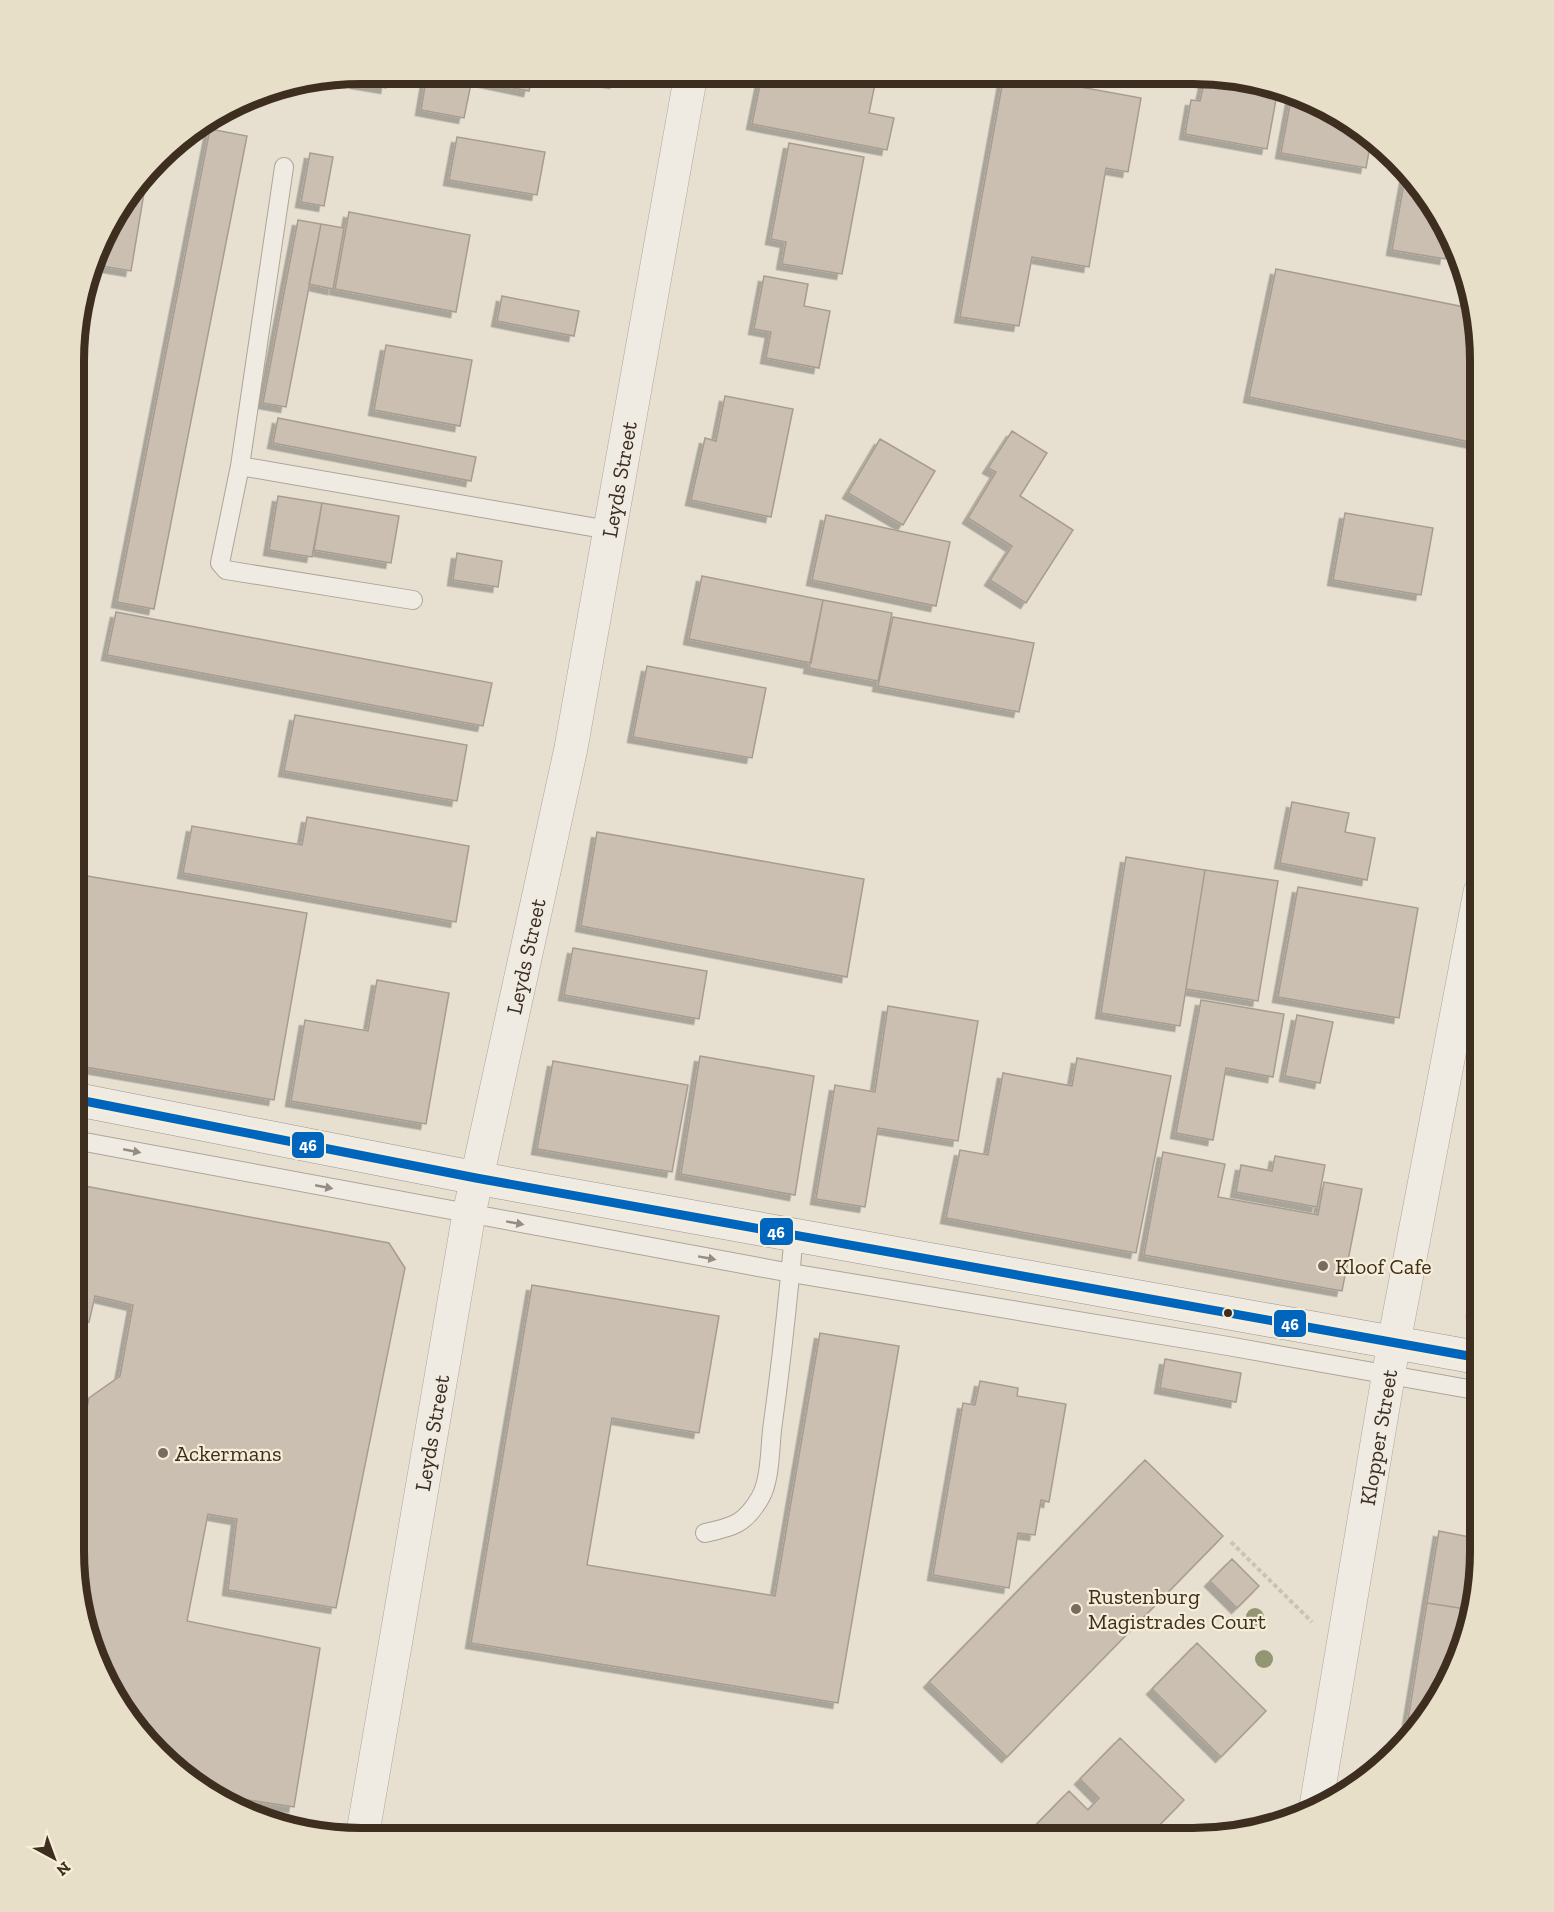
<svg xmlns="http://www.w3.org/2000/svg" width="1554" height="1912" font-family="'Zilla Slab',serif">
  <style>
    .building { fill: #cbbfb2; stroke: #a89c90; stroke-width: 1.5; filter: url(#shadow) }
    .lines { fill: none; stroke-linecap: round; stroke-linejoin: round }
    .lane-casing { stroke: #ada599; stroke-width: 20 }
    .street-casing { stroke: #ada599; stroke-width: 34 }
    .secondary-casing { stroke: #9c958a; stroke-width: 34 }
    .path { stroke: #c8c2b9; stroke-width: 4; stroke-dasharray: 4.5 3; stroke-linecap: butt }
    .lane { stroke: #efebe3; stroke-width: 18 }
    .street { stroke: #efebe3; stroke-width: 33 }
    .secondary { stroke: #efebe3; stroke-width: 33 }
    .bus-1-casing { stroke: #f7eed8; stroke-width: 14 }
    .bus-1 { stroke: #0065bd; stroke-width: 9 }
    .tree { fill: #929673 }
    .oneway { fill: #968c82 }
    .poi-dot { fill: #786c5e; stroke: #f7eed8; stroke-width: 2 }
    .bus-dot { fill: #3d2e20; stroke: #f7eed8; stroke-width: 2 }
    .labels { text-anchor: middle; stroke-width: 4.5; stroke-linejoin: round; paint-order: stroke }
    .street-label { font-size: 22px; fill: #3d2e20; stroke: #f7eed8 }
    .poi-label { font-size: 22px; fill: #3d2e20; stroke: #f7eed8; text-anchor: start }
    .rim { fill: none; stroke: #3d2e20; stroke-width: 8 }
    .line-badge { stroke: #f7eed8; stroke-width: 2 }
    .badge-label { font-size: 16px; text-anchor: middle; font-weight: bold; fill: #fff }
  </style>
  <defs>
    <filter id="shadow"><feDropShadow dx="-5.5" dy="5.5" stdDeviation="0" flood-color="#0004"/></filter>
  </defs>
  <rect width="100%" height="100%" fill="#e7e0d1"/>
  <path class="building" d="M357 74H389L386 88 356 83Z
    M427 74H473L464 118 421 110Z
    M487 74H533L529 91 485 82Z
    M564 74H617L615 83Z
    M762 75H827L875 84 869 113 894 118 887 150 752 124Z
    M1004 75H1014L1141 98 1128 172 1106 168 1089 267 1032 257 1019 326 960 317Z
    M1205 79 1267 90 1277 94 1267 149 1185 134 1191 100 1200 101Z
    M1291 99 1353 122 1371 141 1366 168 1281 153Z
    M210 129 247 136 154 609 117 602Z
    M457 137 545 152 537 195 449 180Z
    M789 143 864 157 842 274 782 264 786 242 771 239Z
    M310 153 333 157 324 206 301 202Z
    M147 175 131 271 96 265 112 218Z
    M1405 178 1442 218 1449 234 1445 259 1392 250Z
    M349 212 470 235 456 312 335 289Z
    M298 220 321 224 286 407 263 403Z
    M321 224 344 228 333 289 309 284Z
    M1276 269 1474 309 1480 361V444L1249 397Z
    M764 276 808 284 804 306 830 311 819 368 766 358 771 332 754 329Z
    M502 296 579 311 574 336 497 321Z
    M386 345 472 360 460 426 374 410Z
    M725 396 793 409 771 517 691 500 705 438 716 441Z
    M278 418 476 457 471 481 273 443Z
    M1012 431 1047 453 1020 496 1073 530 1026 603 990 580 1012 546 968 518 996 472 988 468Z
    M880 439 935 471 903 525 848 493Z
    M278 496 322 503 312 557 269 550Z
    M322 503 399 516 391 563 314 550Z
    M1345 513 1433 528 1421 595 1333 580Z
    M826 515 950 542 936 606 812 580Z
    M457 553 502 561 498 587 453 580Z
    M702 576 823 600 811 663 689 639Z
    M823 600 892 613 878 681 809 668Z
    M116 612 492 683 483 726 107 655Z
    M893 617 1034 643 1019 712 878 686Z
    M647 666 766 688 752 758 633 737Z
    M295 715 467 745 457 801 284 771Z
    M1292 802 1349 813 1345 832 1375 838 1367 880 1280 863Z
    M307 817 469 846 456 922 183 873 192 826 302 845Z
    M597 832 864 879 847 977 581 926Z
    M1126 857 1205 870 1180 1026 1101 1013Z
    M1205 870 1278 881 1258 1001 1186 989Z
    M75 874 307 913 274 1100 74 1065Z
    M1298 887 1418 908 1399 1018 1278 997Z
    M573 948 707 971 699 1019 564 995Z
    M377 980 449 993 426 1124 291 1101 305 1020 368 1031Z
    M1201 1000 1284 1014 1273 1077 1226 1068 1213 1140 1176 1133Z
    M888 1006 978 1021 958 1141 878 1128 865 1207 816 1199 835 1085 875 1092Z
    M1297 1015 1333 1022 1320 1083 1285 1076Z
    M700 1056 814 1076 795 1195 681 1174Z
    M1077 1058 1171 1076 1136 1253 946 1218 960 1150 988 1155 1003 1073 1072 1086Z
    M553 1061 688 1085 672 1172 537 1149Z
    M1163 1152 1225 1164 1218 1197 1318 1215 1324 1182 1362 1189 1342 1291 1144 1255Z
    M1275 1156 1325 1165 1317 1207 1236 1192 1241 1165 1272 1171Z
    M74 1184 389 1243 405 1268 336 1608 228 1590 237 1519 208 1514 187 1621 320 1648 294 1807 209 1794 202 1790 112 1694 83 1626 74 1551V1459L76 1460 89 1398 120 1376 133 1305 95 1296 89 1322 74 1331Z
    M1480 1268V1313L1472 1312Z
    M532 1285 719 1316 699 1433 612 1418 587 1565 775 1596 820 1333 899 1346 838 1703 471 1643Z
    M1165 1359 1241 1373 1236 1402 1160 1388Z
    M980 1381 1018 1388 1017 1396 1066 1404 1049 1502 1041 1500 1035 1535 1018 1533 1009 1588 933 1575 963 1403 975 1405Z
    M1145 1460 1223 1536 1007 1757 929 1682Z
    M1439 1531 1480 1539V1570L1472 1610 1427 1603Z
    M1232 1559 1259 1586 1237 1608 1210 1581Z
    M1427 1603 1472 1610 1465 1643 1432 1710 1420 1722 1408 1720Z
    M1197 1643 1266 1711 1221 1757 1152 1689Z
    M1120 1738 1184 1800 1147 1838H1023L1069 1791 1088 1810 1099 1798 1080 1779Z"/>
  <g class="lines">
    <g class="lane-casing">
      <path id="lane" d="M240 466 284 167
        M413 600 226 570 220 563 240 466 609 530
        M74 1140 791 1273 1222 1345 1480 1391
        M705 1533C733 1527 745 1524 760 1498 770 1482 770 1449 772 1430 781 1365 788 1300 794 1234"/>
    </g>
    <g class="street-casing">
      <g id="street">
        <path id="s1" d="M1316 1806 1394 1342 1480 892"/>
        <path id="s2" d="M362 1838 469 1214 571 748 691 74"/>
      </g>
    </g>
    <g class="secondary-casing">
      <path id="secondary" d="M74 1099 476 1178 1480 1358"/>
    </g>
    <path class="path" d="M1231 1542 1312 1622"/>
    <use href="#lane" class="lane"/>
    <use href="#street" class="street"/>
    <use href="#secondary" class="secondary"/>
    <g class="bus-1-casing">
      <path id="bus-1" d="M74 1099 476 1178 1480 1358"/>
    </g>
    <use href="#bus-1" class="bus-1"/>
  </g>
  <g class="tree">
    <circle cx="1255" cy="1617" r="9"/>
    <circle cx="1264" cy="1659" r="9"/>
  </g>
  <defs><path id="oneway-solid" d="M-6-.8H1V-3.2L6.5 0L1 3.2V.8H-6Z" transform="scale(1.5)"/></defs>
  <g class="oneway">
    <use href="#oneway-solid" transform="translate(132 1151) rotate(11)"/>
    <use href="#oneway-solid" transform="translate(324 1187) rotate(11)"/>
    <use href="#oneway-solid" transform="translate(515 1223) rotate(10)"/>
    <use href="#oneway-solid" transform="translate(707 1258) rotate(10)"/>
  </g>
  <g class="poi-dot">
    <circle cx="1323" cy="1266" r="6"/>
    <circle cx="163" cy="1453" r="6"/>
    <circle cx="1076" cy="1609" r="6"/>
  </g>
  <circle class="bus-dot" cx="1228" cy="1313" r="5"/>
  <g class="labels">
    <g class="street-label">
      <text dy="8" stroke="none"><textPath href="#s2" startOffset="1383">Leyds Street</textPath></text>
      <text dy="8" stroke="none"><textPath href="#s2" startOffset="897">Leyds Street</textPath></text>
      <text dy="8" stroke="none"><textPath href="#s2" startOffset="411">Leyds Street</textPath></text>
      <text dy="8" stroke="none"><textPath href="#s1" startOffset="374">Klopper Street</textPath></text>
    </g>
    <g class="poi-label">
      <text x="1335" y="1274">Kloof Cafe</text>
      <text x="175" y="1461">Ackermans</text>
      <text x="1088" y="1604">Rustenburg<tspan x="1088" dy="25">Magistrades Court</tspan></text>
    </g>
  </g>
  <path d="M0 0H1554V1912H0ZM361 84H1193A277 277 0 0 1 1470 361V1551A277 277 0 0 1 1193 1828H361A277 277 0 0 1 84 1551V361A277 277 0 0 1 361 84Z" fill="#e8dfc9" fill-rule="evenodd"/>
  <path class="rim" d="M361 84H1193A277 277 0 0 1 1470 361V1551A277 277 0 0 1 1193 1828H361A277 277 0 0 1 84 1551V361A277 277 0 0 1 361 84Z"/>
  <g class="line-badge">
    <rect x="291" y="1131" width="34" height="28" rx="6" fill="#0065bd"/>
    <rect x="759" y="1217" width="35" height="29" rx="6" fill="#0065bd"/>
    <rect x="1273" y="1309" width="34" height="29" rx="6" fill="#0065bd"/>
  </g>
  <g class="badge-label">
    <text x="308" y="1151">46</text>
    <text x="776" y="1238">46</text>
    <text x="1290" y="1330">46</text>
  </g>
  <g transform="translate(54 1858) rotate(139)" stroke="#f7eed8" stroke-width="4.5" paint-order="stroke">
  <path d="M0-4.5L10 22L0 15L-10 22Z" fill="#3d2e20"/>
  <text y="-9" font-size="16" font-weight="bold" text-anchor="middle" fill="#3d2e20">N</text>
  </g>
</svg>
